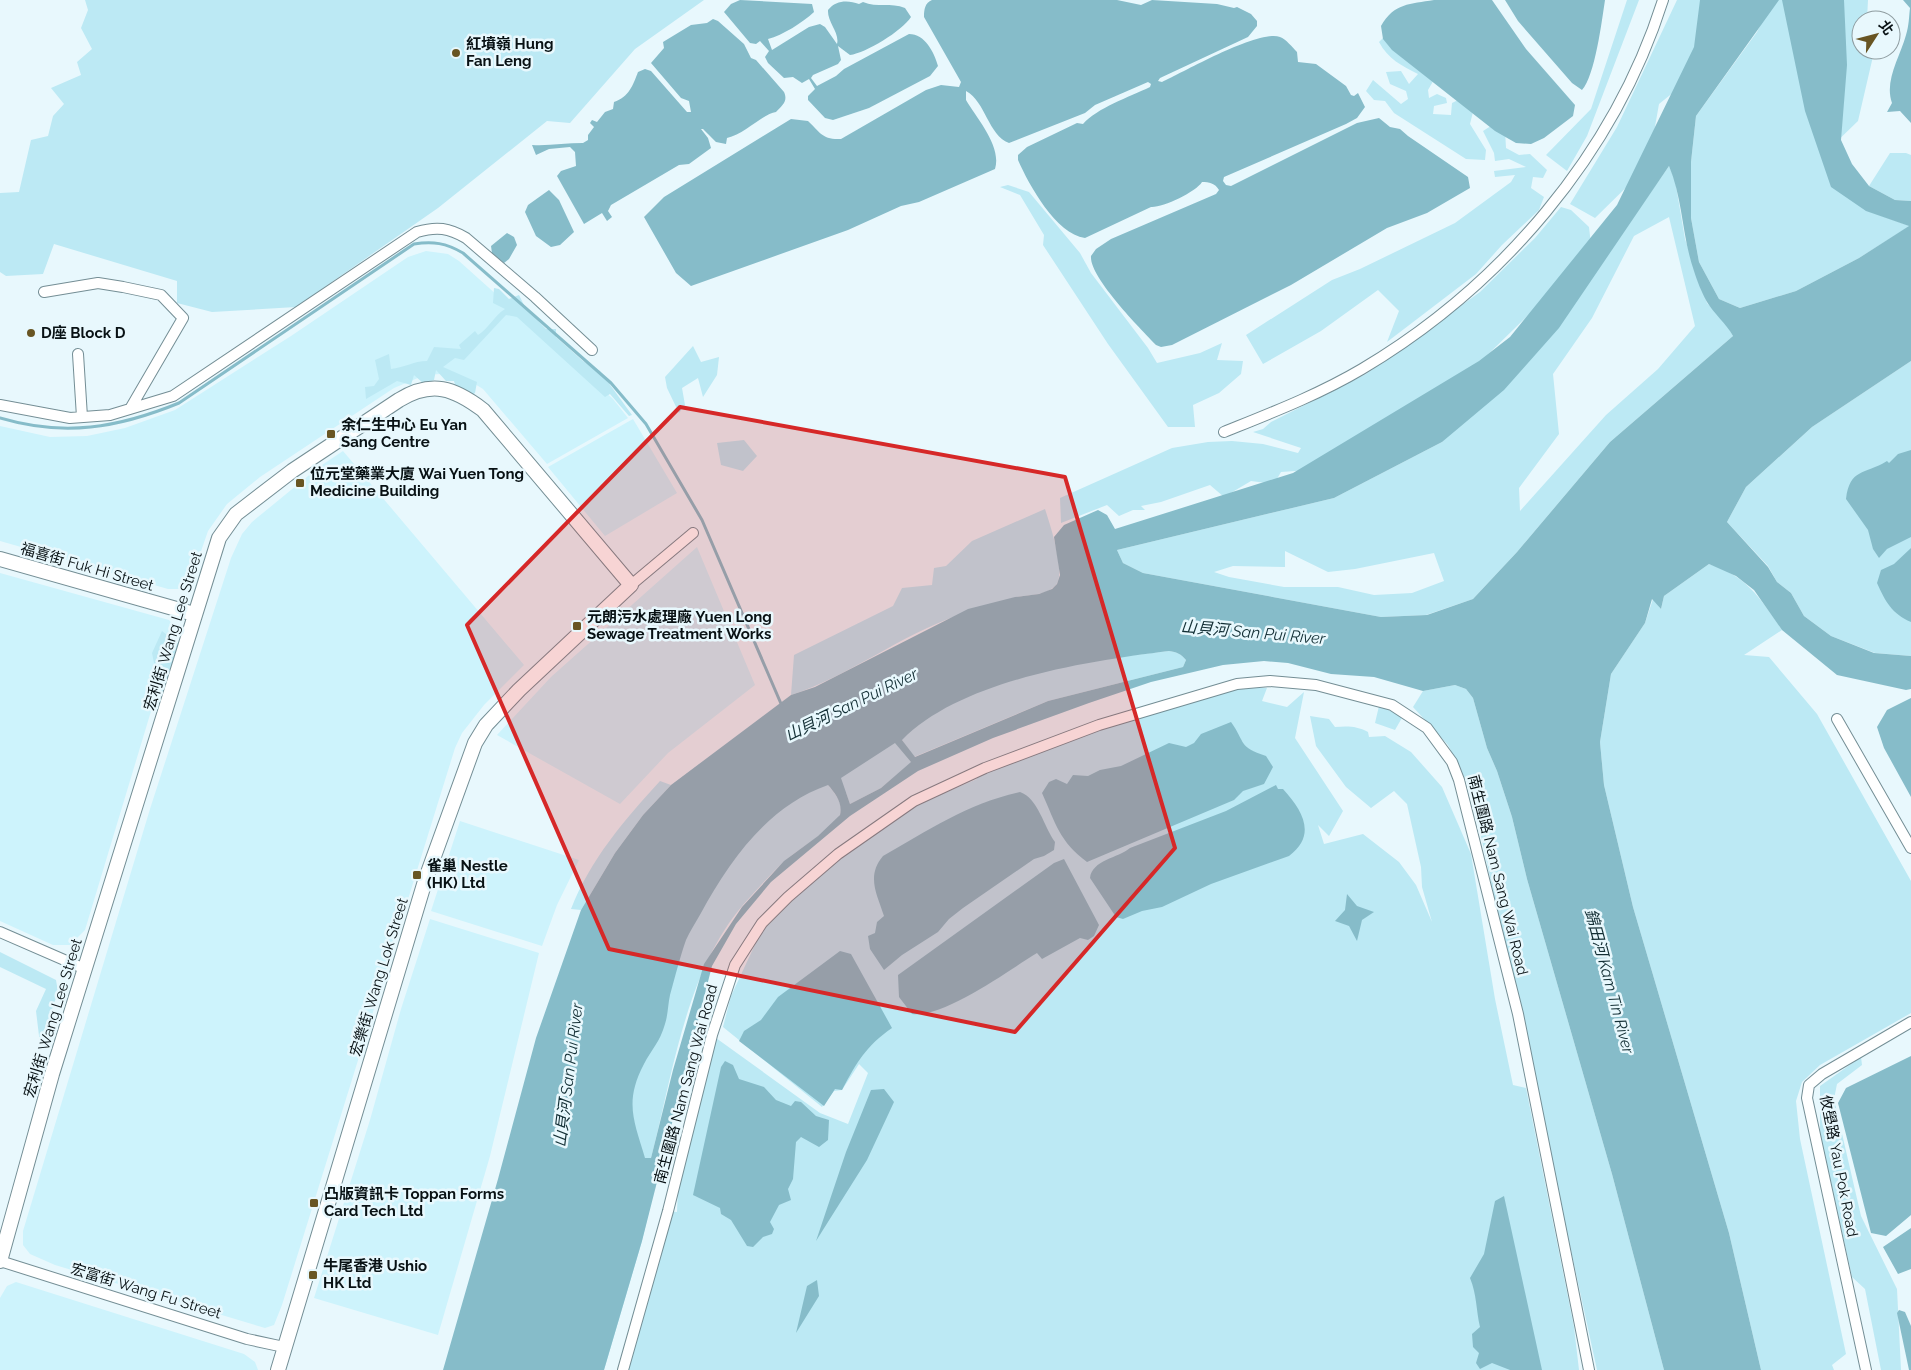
<svg xmlns="http://www.w3.org/2000/svg" width="1911" height="1370" font-family="Raleway,'Noto Sans TC',sans-serif">
  <style>
    .built { fill: #cdf3fc }
    .green { fill: #bce9f4; fill-rule: evenodd }
    .water { fill: #86bcc9; fill-rule: evenodd }
    .lines { fill: none; stroke-linecap: round; stroke-linejoin: round }
    .stream { stroke: #86bcc9; stroke-width: 3 }
    .street-casing { stroke: #748e95; stroke-width: 12 }
    .secondary-casing { stroke: #748e95; stroke-width: 16 }
    .street { stroke: #fff; stroke-width: 10 }
    .secondary { stroke: #fff; stroke-width: 14 }
    .marked { fill: #d62828; fill-opacity: 0.2; stroke: #d62828; stroke-width: 4; stroke-linejoin: round }
    .poi-dot { fill: #685523; stroke: #e8f8fd; stroke-width: 2 }
    .labels { text-anchor: middle; stroke-width: 5; stroke-linejoin: round; paint-order: stroke }
    .poi-label { font-size: 15px; font-weight: bold; fill: #081114; stroke: #e8f8fd; text-anchor: start }
    .street-label { font-size: 15px; fill: #081114; stroke: #e8f8fd }
    .water-label { font-size: 16px; font-style: italic; fill: #132f35; stroke: #e8f8fd }
  </style>
  <rect width="100%" height="100%" fill="#e8f8fd"/>
  <path class="built" d="M426 251 448 254 459 261 613 399 628 418 547 464 483 389 470 381 441 374 425 375 394 388 260 477 227 504 208 531 191 580 181 589H168L0 541V426L50 437 87 436 125 428 175 410 291 336 408 257Z
    M633 419 677 493 605 536 548 467Z
    M343 451 524 665 484 705 462 733 455 748 282 1305 274 1325 265 1328 55 1265 30 1254 23 1245V1231L150 809 231 558 242 534 252 522 319 467Z
    M697 547 755 685 668 753 620 804 497 735 551 677Z
    M0 573 169 620 174 626V635L85 930 70 945H53L0 921Z
    M460 821 579 860 557 905 542 946 431 911Z
    M430 919 539 953 490 1156 438 1335 314 1298 370 1120 401 1009Z
    M16 1282 244 1354 255 1362 258 1370H0V1298L7 1286Z"/>
  <path class="green" d="M85 0H704L635 49 570 123 547 121 438 208 296 307 212 312 177 303V281L54 244 43 274 6 276 0 272V193L19 192 31 140 48 136 53 116 64 104 51 88 81 75 77 62 92 49 81 28 88 10Z
    M1627 0H1639L1587 136 1567 171 1546 155 1591 109Z
    M1677 0H1723L1690 79 1659 104 1648 166 1595 218 1570 204 1617 127Z
    M1773 0H1786L1868 211 1910 226 1859 258 1796 291 1740 308 1719 299 1699 262 1691 218V162L1696 116 1757 32Z
    M1828 0H1868L1867 20H1861V50H1874V52L1858 121 1828 150Z
    M1387 34 1435 78 1428 90 1429 98 1437 94 1446 98 1447 103 1434 106 1433 114 1451 115 1452 103 1462 98 1474 108 1470 124 1486 150 1485 160 1466 159 1394 113 1385 101 1374 100 1366 91 1373 80 1401 104 1408 99 1406 91 1390 84 1386 72 1401 71 1409 84 1418 74C1402 66 1388 59 1379 42Z
    M1494 124 1505 130 1506 148 1519 155 1530 154 1547 170 1543 178 1533 177 1531 188 1544 197 1539 210 1502 245 1476 274 1387 342 1399 311 1378 290 1321 331 1263 364 1246 335 1332 280 1360 269 1455 223 1511 182 1515 175 1495 177 1494 171 1526 167 1509 159 1495 161 1494 153 1483 131Z
    M1890 153H1906L1911 155V201L1895 200 1869 186Z
    M1669 166 1675 180 1685 239 1707 303 1726 323 1733 336 1610 442 1517 552 1473 599 1426 615 1381 617 1143 573 1123 563 1117 550 1334 498 1442 442 1620 236ZM1669 217 1695 326 1658 369 1606 415 1520 511 1519 488 1559 434 1553 374 1592 318 1634 236ZM1285 551 1328 572 1355 569 1434 553 1444 581 1412 593 1374 595 1338 587H1284L1229 577 1214 572 1233 566 1285 567Z
    M1008 185 1029 192 1080 253 1091 273 1148 348 1157 363 1200 353 1222 343 1217 360 1243 361 1241 374 1219 393 1193 405 1195 427H1168L1108 344 1043 245 1044 235 1020 195 1000 187Z
    M1561 207 1571 210 1589 227 1591 245 1556 288 1471 371 1309 470 1281 472 1274 484 1251 481 1224 497 1210 485 1161 502 1141 506 1145 510H1133L1119 516 1107 505 1061 523 1060 498 1172 448 1208 442 1232 441 1263 444 1298 453 1301 448 1253 432 1263 429 1271 422 1366 374 1480 292 1535 238Z
    M494 288 499 289 509 299 519 295 525 307 546 329H556V337L583 361 600 371 632 415 629 416 610 394 605 397 517 317 506 315 464 360 455 358 443 367 477 382 475 393 460 404 454 381H446L436 370 434 380 424 384 414 375 411 385 397 381 366 399 365 387 374 386 379 379 375 360 389 354 391 369C403 368 414 361 427 361L434 347 461 349 459 345 475 331 478 335C489 328 494 316 505 309L493 303Z
    M693 346 701 362 719 357 717 375 703 397 698 378 682 388 685 405 679 413 667 388 665 377Z
    M1911 361V656L1875 653 1831 636 1804 616 1791 593 1777 582 1768 566 1727 522 1746 487 1812 427Z
    M744 440 757 456 743 471 721 465 717 443Z
    M1045 509C1050 524 1066 573 1056 585 1045 597 1026 594 1013 598 995 603 977 610 959 615 900 635 850 676 791 695L794 655 893 606 902 588 932 585 934 568 946 566 972 541Z
    M1709 564C1746 575 1761 599 1782 630L1744 655 1769 657 1817 714 1911 881V1013L1820 1065 1802 1082 1796 1101 1800 1139 1846 1354 1832 1365 1834 1370H1761L1729 1233 1633 907 1604 785 1600 742 1611 674 1645 623 1653 599 1661 609 1664 596Z
    M162 631 190 653 180 678 162 692 151 684 154 663 152 653Z
    M1169 651C1177 652 1181 654 1186 660L1183 667 1048 701 914 757 902 740 896 743 912 762 881 788 850 804 846 793 828 785C835 794 844 803 840 815 826 835 803 845 785 861 770 874 756 891 743 905 688 969 674 1066 654 1146L651 1158H645L655 1186 642 1241 604 1370H557L569 1299 715 817 998 671Z
    M1455 685 1466 689 1473 698 1487 748 1497 771 1512 817 1527 879 1612 1174 1664 1370H1597L1471 790 1448 745 1413 707 1423 691Z
    M1235 688H1267L1262 701 1287 707 1304 692 1295 738 1343 811 1329 836 1318 825 1324 844 1363 834 1399 862 1416 885 1432 922 1422 887 1421 867 1407 804 1394 791 1371 808 1346 787 1316 746 1310 716 1329 719 1335 727C1348 726 1357 726 1368 732L1369 737 1385 736 1411 752 1442 787 1471 854 1495 999 1513 1085 1526 1088 1574 1327 1579 1370H623L668 1211 677 1212 678 1186 716 1038 820 1113 848 1124 868 1073 859 1064 842 1090 834 1091 822 1107 723 1027 731 996 759 936 788 897 882 824 928 800 977 779 973 769 1096 723Z
    M1379 706 1403 716 1395 730 1375 723Z
    M660 781 671 785 643 815 615 853 581 910 571 909C590 860 625 819 660 781Z
    M0 952 56 980 58 992 40 1044 36 1011 46 989 0 967Z
    M1861 1057 1862 1065 1837 1084 1834 1099 1861 1216 1897 1289 1901 1370H1881L1865 1289 1852 1277 1820 1133V1086Z"/>
  <path class="water" d="M740 0 812 4 814 12C802 23 783 35 768 39L772 50 809 27 820 24 825 27 837 44C840 33 827 22 828 10 836 0 848 0 859 4L863 2C877 8 891 2 905 8L911 17C902 31 866 53 850 55L838 46 841 60 838 64 813 75 811 78 817 86 836 76 844 69 909 34C925 34 934 52 938 66L930 76 869 108 833 120 825 118 808 100V96L815 89 809 79 802 83 793 77 784 78 768 63 765 57 769 51 760 41 756 44 750 43 724 12 731 4Z
    M932 0H1117L1141 5 1152 0 1217 4 1234 8 1237 7 1251 14 1257 21V26L1248 37 1160 78 1158 81 1162 82C1184 72 1259 29 1280 37 1286 39 1292 47 1297 52L1298 62 1316 64 1346 86 1351 95 1354 96 1358 93 1365 107 1357 118 1346 124 1224 177 1223 181 1226 185 1231 186 1357 123 1379 118 1390 127 1400 129 1408 136 1468 177 1470 188 1427 213 1387 228 1291 285 1172 345 1161 347 1156 345C1140 328 1089 277 1091 256L1096 249 1111 239 1216 194 1219 190C1215 183 1209 182 1202 182 1196 192 1162 208 1151 207L1085 238C1056 234 1029 185 1018 160V155L1027 147 1077 123 1083 124C1097 108 1129 97 1150 87L1151 84 1148 82 1095 105 1085 113 1009 143C988 135 986 102 966 91V100C977 119 1002 146 995 169L919 202 901 206 848 230 691 286 676 273 644 217 664 197 791 119 808 121C820 132 822 140 841 139L926 90 941 85 959 87 961 82 924 17C924 9 925 3 932 0Z
    M1434 0H1492L1526 49 1575 105 1573 116 1544 138 1531 144 1516 143 1495 131 1392 50 1383 39 1381 26C1394 3 1410 4 1434 0Z
    M1505 0H1605C1602 20 1595 76 1582 90L1572 83 1518 21Z
    M1700 0H1779L1696 116 1691 162V218L1699 262 1719 299 1740 308 1796 291 1859 258 1909 226 1866 211 1831 187 1805 111 1782 0H1844L1847 65 1841 140 1852 164 1869 186 1895 200 1911 201V361L1812 427 1746 487 1727 522 1768 567 1777 582 1791 593 1804 616 1831 636 1874 653 1911 656V689L1906 690 1837 675 1782 630 1754 590 1736 576 1709 564 1664 596 1661 609 1652 599 1645 623 1611 674 1600 742 1604 785 1633 907 1729 1233 1761 1370H1664L1612 1174 1527 879 1512 817 1497 771 1487 748 1473 698 1466 689 1455 685 1423 691 1374 677 1331 674 1288 663 1264 661 1223 665 1151 682 1089 703 993 738 918 771 850 816 771 882 736 924 712 966 642 1241 604 1370H443L498 1179 536 1038 581 910 615 853 643 815 671 785 791 695 815 687 968 609 1015 597 1039 594 1052 589 1057 584 1060 575 1054 537 1064 525 1098 510 1107 515 1115 529 1293 473 1479 361 1510 337 1617 205 1694 47ZM1669 166C1683 199 1682 237 1694 271 1697 281 1702 293 1707 302 1714 314 1726 323 1733 336L1610 442 1517 552 1473 599 1427 615 1381 617 1143 573 1123 563 1117 550 1334 498 1442 442 1504 390 1559 328ZM1169 651C1177 652 1181 654 1186 660L1183 667 1048 701 915 757 902 740C961 680 1088 661 1169 651ZM895 743 911 762 881 788 850 804 841 778ZM828 785C835 793 843 803 840 815L818 836 784 861 742 907 704 964 673 1070 651 1158H645C634 1121 624 1102 644 1064 651 1050 660 1042 665 1024 668 1015 668 1004 670 995 675 977 680 957 686 940 690 931 696 922 701 913 730 860 768 806 828 785Z
    M1903 0H1911V123L1900 111 1887 112 1892 103C1884 81 1900 57 1906 35 1909 26 1909 16 1910 8Z
    M713 19 718 21 744 44 751 58 756 60 784 92C788 101 783 105 776 112 764 113 745 134 727 138L726 144 716 142 703 129H701L708 138 711 148 689 164 679 165 611 205 608 211 612 217 607 221 602 213 584 224 557 176 561 171 576 166 575 152 570 147 549 149 536 155 532 145C549 146 566 143 583 143L588 140V135L594 127 590 123 592 120 597 122 605 112 613 109 614 102C629 97 633 85 638 72L645 69 651 71 687 112H691L689 101 681 98 651 63 664 48 663 42 691 25 707 23Z
    M549 190 559 200 574 232 560 245 551 247 536 236 525 212 528 205Z
    M507 233 514 237 517 245 509 259 504 263 492 253 491 246Z
    M1911 450V537L1887 549 1879 558 1873 549 1868 530 1846 499C1850 468 1864 475 1887 461L1889 463 1898 454Z
    M1911 548V622C1892 614 1885 601 1877 583L1881 570 1894 564Z
    M1911 698V797L1884 748 1877 727 1887 710Z
    M1231 722C1246 743 1238 747 1266 756L1273 767 1264 784 1243 791 1234 800 1087 862C1059 841 1056 824 1042 793L1049 782 1056 779 1067 784 1073 775 1088 776 1100 770 1121 766 1169 743 1186 747 1194 743 1201 734Z
    M1276 785 1278 789H1283C1303 811 1317 835 1289 856L1211 884 1162 907 1142 911 1123 919 1116 917 1090 878C1092 860 1118 858 1130 848L1226 811Z
    M1020 792C1038 798 1044 827 1055 842L1054 850 1044 856 1034 859 963 908 949 919 938 932 902 955 884 970 870 949 868 936 875 933 877 922 884 916C877 894 866 876 883 856 928 830 969 803 1020 792Z
    M1064 859 1099 925 1094 936 1088 940 1080 938 1042 959 1037 953C1009 970 944 1018 912 1014L899 997 898 975 1054 863Z
    M1347 894 1357 906 1374 912 1362 920 1357 941 1349 926 1335 921 1345 910Z
    M840 951 851 954 892 1028C866 1046 857 1062 842 1090L835 1089 824 1106 739 1041 744 1031 761 1020 778 997Z
    M1911 1056V1215L1886 1236 1871 1233 1838 1103 1846 1088Z
    M725 1061 733 1065 739 1079 764 1087 776 1100 791 1106 795 1101 801 1102 816 1116 829 1120 828 1140 819 1147 801 1137 796 1142 793 1179 788 1189 791 1200 779 1205 770 1222 774 1229 772 1234 763 1237 753 1247 747 1246 731 1220 721 1214 720 1208 693 1195 721 1067Z
    M884 1089 894 1102 867 1160 816 1241 846 1152 871 1090Z
    M1504 1196 1542 1370H1510L1492 1363 1480 1369 1476 1363 1479 1353 1473 1347 1472 1334 1480 1327C1476 1310 1477 1295 1470 1278L1484 1254 1495 1201Z
    M1911 1228V1269L1898 1274 1883 1247Z
    M817 1280 819 1296 796 1333 807 1286Z
    M1899 1310 1905 1312 1911 1326V1370H1909L1897 1313Z"/>
  <g class="lines">
    <path class="stream" d="M0 418C64 437 118 428 179 403L414 244C433 241 446 243 463 253L611 383 646 424 702 520 782 706"/>
    <g class="street-casing">
      <path id="street" d="M44 292 98 283 123 287 161 295 183 318 130 409
        M78 354 82 417
        M0 405 70 418 110 415 173 396 417 232C437 226 449 228 466 238L535 297 592 350
        M1224 432C1271 413 1318 395 1362 369 1500 287 1614 155 1663 0
        M631 585 693 533
        M1837 719 1911 848
        M0 932 85 969
        M0 1261 247 1339 284 1347
        M623 1370 668 1211 712 1035 735 965 762 923 788 897 838 854 914 801 985 768 1099 725 1237 684 1270 681 1316 685 1392 705 1427 728 1452 762 1459 780 1518 1014 1589 1370
        M1866 1370 1807 1098 1809 1085 1822 1074 1911 1022"/>
    </g>
    <g class="secondary-casing">
      <path id="secondary" d="M0 559 194 614
        M0 1261 52 1074 219 538 236 514 292 471 399 400C432 380 454 388 483 410L631 585 519 690 486 725 475 743 425 881 278 1370"/>
    </g>
    <use href="#street" class="street"/>
    <use href="#secondary" class="secondary"/>
  </g>
  <path class="marked" d="M680 407 1065 477 1175 848 1015 1032 609 949 467 625Z"/>
  <g class="poi-dot">
    <circle cx="456" cy="53" r="5"/>
    <circle cx="31" cy="333" r="5"/>
    <rect x="326" y="429" width="10" height="10" rx="2.5"/>
    <rect x="295" y="478" width="10" height="10" rx="2.5"/>
    <rect x="572" y="621" width="10" height="10" rx="2.5"/>
    <rect x="412" y="870" width="10" height="10" rx="2.5"/>
    <rect x="309" y="1198" width="10" height="10" rx="2.5"/>
    <rect x="308" y="1270" width="10" height="10" rx="2.5"/>
  </g>
  <g class="labels">
    <g class="poi-label">
      <text x="466" y="49">紅墳嶺 Hung<tspan x="466" dy="17">Fan Leng</tspan></text>
      <text x="41" y="338">D座 Block D</text>
      <text x="341" y="430">余仁生中心 Eu Yan<tspan x="341" dy="17">Sang Centre</tspan></text>
      <text x="310" y="479">位元堂藥業大廈 Wai Yuen Tong<tspan x="310" dy="17">Medicine Building</tspan></text>
      <text x="587" y="622">元朗污水處理廠 Yuen Long<tspan x="587" dy="17">Sewage Treatment Works</tspan></text>
      <text x="427" y="871">雀巢 Nestle<tspan x="427" dy="17">(HK) Ltd</tspan></text>
      <text x="324" y="1199">凸版資訊卡 Toppan Forms<tspan x="324" dy="17">Card Tech Ltd</tspan></text>
      <text x="323" y="1271">牛尾香港 Ushio<tspan x="323" dy="17">HK Ltd</tspan></text>
    </g>
    <g class="street-label">
      <text transform="translate(87 567) rotate(16)" y="5">福喜街 Fuk Hi Street</text>
      <text transform="translate(173 631) rotate(-73)" y="5">宏利街 Wang Lee Street</text>
      <text transform="translate(1498 875) rotate(76)" y="5">南生圍路 Nam Sang Wai Road</text>
      <text transform="translate(379 977) rotate(-73)" y="5">宏樂街 Wang Lok Street</text>
      <text transform="translate(53 1018) rotate(-73)" y="5">宏利街 Wang Lee Street</text>
      <text transform="translate(686 1084) rotate(-75)" y="5">南生圍路 Nam Sang Wai Road</text>
      <text transform="translate(1839 1166) rotate(79)" y="5">攸壆路 Yau Pok Road</text>
      <text transform="translate(146 1291) rotate(17)" y="5">宏富街 Wang Fu Street</text>
    </g>
    <g class="water-label">
      <text transform="translate(1253 632) rotate(5)" y="6">山貝河 San Pui River</text>
      <text transform="translate(851 704) rotate(-26)" y="6">山貝河 San Pui River</text>
      <text transform="translate(1610 981) rotate(75)" y="6">錦田河 Kam Tin River</text>
      <text transform="translate(568 1075) rotate(-83)" y="6">山貝河 San Pui River</text>
    </g>
  </g>
  <g transform="translate(1876 35) rotate(54)"><circle r="24" fill="#e8f8fd" stroke="#8e9ca0"/>
  <path d="M0-4L9 19L0 12L-9 19Z" fill="#685523"/>
  <text y="-8" font-size="14" font-weight="bold" text-anchor="middle" fill="#081114">北</text>
  </g>
</svg>
